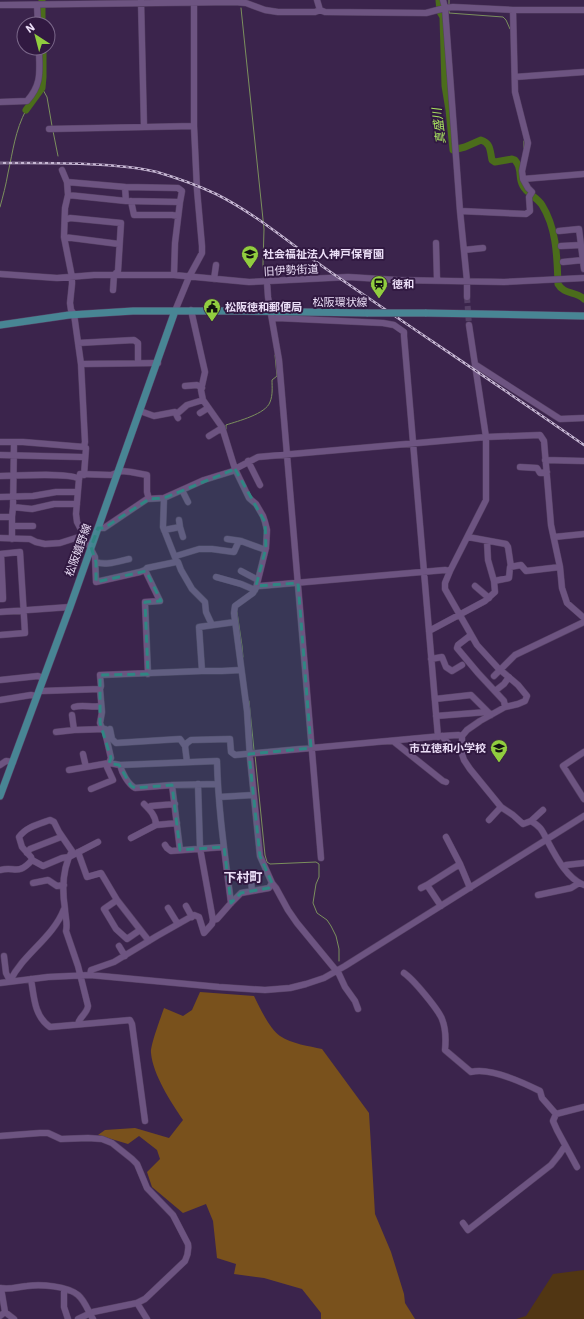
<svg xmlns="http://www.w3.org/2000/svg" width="584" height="1319" font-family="'IBM Plex Sans','Noto Sans JP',sans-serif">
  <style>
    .green { fill: #513613 }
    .forest { fill: #79511c }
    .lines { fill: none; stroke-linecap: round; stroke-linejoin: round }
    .stream { stroke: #7b8f5d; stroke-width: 1 }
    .river { stroke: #4b6d1b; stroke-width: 7 }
    .minor-tunnel { stroke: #554066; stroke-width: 6; stroke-dasharray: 6 3; stroke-linecap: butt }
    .minor-casing { stroke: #564164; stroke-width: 7 }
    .major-casing { stroke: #564164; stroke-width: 8 }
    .minor { stroke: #6d5481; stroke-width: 6 }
    .major { stroke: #488594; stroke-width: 7 }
    .rail-casing { stroke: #c6b7d3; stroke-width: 2.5 }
    .rail { stroke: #311941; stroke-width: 1; stroke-dasharray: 3; stroke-linecap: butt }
    .major-bridge-casing { stroke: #564164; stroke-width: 8; stroke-linecap: butt }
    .major-bridge { stroke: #488594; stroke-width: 7 }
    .marked { fill: #308683; fill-opacity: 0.2; stroke: #308683; stroke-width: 3; stroke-dasharray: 8 5; stroke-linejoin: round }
    .labels { text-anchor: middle; stroke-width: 4; stroke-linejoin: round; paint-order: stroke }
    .poi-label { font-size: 11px; font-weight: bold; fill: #ebdef7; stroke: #311941; text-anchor: start }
    .street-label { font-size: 11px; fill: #ebdef7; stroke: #311941 }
    .water-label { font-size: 12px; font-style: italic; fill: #a8e45f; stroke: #311941 }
    .quarter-label { font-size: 13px; font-weight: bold; fill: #ebdef7; stroke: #311941 }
  </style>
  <rect width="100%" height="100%" fill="#3b244c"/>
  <path class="green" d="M584 1270V1319H516L526 1316 553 1274Z"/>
  <path class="forest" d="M200 992 254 996C260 1008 269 1028 280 1036 292 1044 309 1046 322 1049L369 1113 375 1214 391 1252 404 1294 405 1303 415 1319H321V1313L302 1289 264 1278 234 1274 236 1264 217 1258 213 1221 206 1204 183 1213 152 1187 147 1172 160 1159 157 1150 139 1136 128 1144 98 1135 105 1130 135 1128 169 1138 183 1120C171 1102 153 1075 151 1053 150 1046 161 1017 164 1008L183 1016 192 1010Z"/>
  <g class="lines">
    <path class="stream" d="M449 0V4
      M241 8 264 229 263 264 264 278
      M449 9V13L503 17 506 20 510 29
      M42 88 47 97 52 126
      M53 131 58 156
      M524 148V141
      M0 207C3 196 6 185 8 173 13 151 15 131 26 110
      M226 429V425C238 421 266 414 270 402 273 395 272 387 272 380L277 376 275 355
      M237 612 242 646 243 657
      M249 701 254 750
      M255 755 265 855 267 862 270 864 316 862 319 864V877L316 884 313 903 317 913 327 920 331 926 336 936 339 949V961"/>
    <path class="river" d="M42 0V24
      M439 0 440 12 443 17 445 86 449 110 453 150 465 147 481 140C491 143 490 151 492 160L495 162 512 159 515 160C516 162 519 165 519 168 521 174 519 179 523 186 527 194 537 197 542 205 557 229 557 258 558 284 564 295 576 291 584 299
      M26 110 42 88 43 77V48"/>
    <path class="minor-tunnel" d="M467 297 469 325"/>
    <g class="minor-casing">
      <path id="minor" d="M141 0 144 127
        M317 0 320 10
        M443 0 445 8 460 211 467 281V297
        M0 5 235 2 246 3 265 10 278 12H315L320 10 325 12 426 13 445 8 453 7 513 10H584
        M37 5 38 24
        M515 77 584 72
        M0 102 27 101C43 83 39 70 39 48
        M49 129 194 126
        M62 170 67 182 68 195 65 208 64 237 72 277V284L70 303 71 310 74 314 81 364 85 442 84 447 86 448 84 475
        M523 179 584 174
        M67 182 125 187 126 201
        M125 187 178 188 182 191 180 202
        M68 195 126 201 180 202 175 243 174 275
        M131 201 134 215H172L178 216
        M460 211 526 214 530 211 529 197 532 192 528 188 523 179 522 171 528 143 515 92 513 10
        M65 220 70 218 121 223 118 271 114 275 113 290
        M559 231 579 229 584 269
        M64 237 119 244
        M436 243 437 280
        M561 246 581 245
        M464 250 483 248
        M563 262 583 260
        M0 274 57 278 94 275H174L249 282 348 277 397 280 504 282 584 278
        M214 279 216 265
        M267 282 268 297 279 360 321 858
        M191 310 205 372 201 390 203 400 222 427 235 469 249 498 256 504 263 516 265 522 267 530 266 548 256 588 253 593 235 606 234 613 247 711 250 758 260 856 272 883 276 888 288 910 297 923 339 974 345 987 355 1001 358 1009
        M175 311 189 277 202 253V246L197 190 194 126V3
        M272 319 277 318 383 323 394 325 404 332V336L438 737
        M469 325 486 437V500L450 571 445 583V589L477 645 498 668 518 685 527 696 525 701 518 704 505 707 480 721 467 730 462 736V754L464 760 470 769 501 807 513 815 523 824 531 821C541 827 542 830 547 840 555 855 567 879 584 885
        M78 343 134 340 138 343V363
        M81 364 158 363
        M476 365 560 419 584 418
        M185 386 197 385 202 388
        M140 411 154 416 175 412 178 418
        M179 412 187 405 203 400
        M200 413 208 408
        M209 436 222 428
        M0 442H23L84 447
        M0 455 81 457
        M545 460 584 461
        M248 461 260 485
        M520 467 537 468 540 473 547 472
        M0 476C14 476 71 472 79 479
        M182 490 188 502
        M0 497 33 496 56 492H77
        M164 498 163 527 176 560
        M13 507 32 509 54 504H77
        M0 517H12V539
        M12 517 13 507 14 442
        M12 526H33
        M180 527 183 537
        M98 528H104L147 499 164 498 204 480 233 471 235 469 258 457 486 437 540 435 544 441 551 525 560 567 562 588 567 603 584 618
        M164 530 180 527 179 520
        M468 537 506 544 508 547 511 567
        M554 537 584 534
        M0 538 30 539 36 542 45 544 60 543 85 535
        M227 539 241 541
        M487 541 488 560 494 581
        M0 554 20 552 25 633 0 635
        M176 556 199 549H212L234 552 238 543 241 541 263 549 266 548
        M96 562C106 566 119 561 129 559
        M145 570 147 568 176 562H178L181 570 192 589 205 602 206 612 212 625
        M241 571 258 580
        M216 577 241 584 255 590
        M257 585 260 586 445 570 450 571
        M475 586 489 598
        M0 599H3V597L1 554
        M0 612 70 607
        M429 631 485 601 495 592 494 581 509 578 510 567 521 565 526 571 560 567
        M471 635 458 645 457 648 478 673 504 701 505 707
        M431 659 442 657 446 667 452 671 462 665
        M202 671 199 627 235 622
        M148 674 145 602 160 601 145 570 140 572 96 582 95 557 77 522 76 514 79 479 80 474 111 475 122 471 131 472 147 475V492L149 499
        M494 676 515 655 584 622
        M0 680 38 676 43 678
        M100 689 101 686 100 675 202 671H222L241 670
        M42 691 100 689 102 712 100 723 102 728 105 732 111 758 109 763 69 770
        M495 691 504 684 509 677
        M435 699 471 695 491 715
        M0 700 31 695 36 696
        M74 707C83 704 92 708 101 706
        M72 715 74 730
        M436 716 487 712
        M110 729 112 739 116 743 180 739 185 746 187 743 191 740 230 739 231 752 235 755 442 736 458 735 462 736
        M56 732 74 730 105 729
        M442 736 453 749
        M393 741 443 781 446 782
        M185 746 187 762
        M584 752 563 766 584 799
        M83 754 86 767
        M0 765 6 761 13 762
        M218 784 172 785 135 788C128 784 122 773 120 765L217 761C218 808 225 855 231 903
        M172 785 180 850
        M91 789 113 780 107 767 109 763 120 765
        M219 797 253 795
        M144 804C150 810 156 816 156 825
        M151 806 175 804
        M489 820 501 807
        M531 821 543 810
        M446 837 460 864
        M131 838 156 825 177 823
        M165 845 167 848 171 851 224 847
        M78 852 87 877 101 873 117 900 149 941
        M27 853 30 849 61 837
        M563 867 566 865 584 863
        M0 870C15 866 18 876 32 860
        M251 880 252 891
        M33 883 48 880 57 886 64 885
        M427 885 460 864 470 888
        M421 888 427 885 441 906
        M538 895 571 888 579 883
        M117 900 104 909 116 929 127 939 140 930
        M186 906 192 917
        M168 908 176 921 178 924
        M213 920 217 919 231 903 241 893 269 888 272 883
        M119 946 125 956
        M4 956 6 973 10 981C23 954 53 938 64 909
        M404 973C413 979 438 1009 442 1019 446 1029 446 1040 445 1050L471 1072C489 1067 524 1083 540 1091L542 1098 556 1114
        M90 975 91 970 114 962 157 936 194 915 199 917 204 933 212 924 213 920 200 848 198 784
        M31 979C34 996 34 1016 50 1027L130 1020 132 1024 145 1121
        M0 983 48 977 90 975 219 987 265 990 290 988 306 984 324 978 345 966 584 816
        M78 1024C79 1017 87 1014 88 1006L78 966 66 931C68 924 65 916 65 909 62 890 62 869 72 851L59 832 54 822 50 820C39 824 26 827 19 837L22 847 31 857 32 860 43 866 62 858 69 857 98 842
        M556 1114 553 1121 557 1130 577 1167
        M556 1114 584 1107
        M0 1136 40 1133H48L61 1139 88 1138 102 1139 112 1143 132 1159 137 1164 147 1188 173 1215 188 1244C189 1251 188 1255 185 1261L145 1299 137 1303 93 1312 78 1319
        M463 1223 468 1230 551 1165 559 1155 565 1146
        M0 1288C10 1290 17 1287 27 1286 41 1284 67 1286 78 1295 85 1301 88 1311 93 1319
        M64 1289V1307L68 1319
        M137 1303 147 1319
        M5 1312 14 1319
        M0 1316 5 1312 1 1288"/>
    </g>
    <g class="major-casing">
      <path id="major" d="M425 313 584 316
        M0 325 69 315 133 311H240L368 313
        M0 796 70 607 175 311"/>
    </g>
    <use href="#minor" class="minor"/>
    <use href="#major" class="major"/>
    <g class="rail-casing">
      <path id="rail" d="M0 163C39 163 78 162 117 166 130 167 144 169 157 172 177 178 197 185 216 194 258 215 294 247 332 273 416 331 501 387 584 445"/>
    </g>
    <use href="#rail" class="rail"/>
    <g class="major-bridge-casing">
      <path id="major-bridge" d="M368 313H425"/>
    </g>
    <use href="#major-bridge" class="major-bridge"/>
  </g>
  <path class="marked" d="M235 469 265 522 266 548 256 586 298 583 311 748 249 754 260 856 272 883 269 888 241 893 231 903 224 847 180 850 172 785 135 788 131 786 119 765 109 763 111 758 100 723V675L148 674 145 602 161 601 146 571 96 582V562L91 547 98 528H104L149 499 164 498Z"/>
  <defs>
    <g id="school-pin" transform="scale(0.9)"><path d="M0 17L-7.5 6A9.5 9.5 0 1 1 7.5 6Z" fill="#91cd3f" stroke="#311941"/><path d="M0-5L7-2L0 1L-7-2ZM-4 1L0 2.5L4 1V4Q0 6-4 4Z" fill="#111"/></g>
    <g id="station-pin" transform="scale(0.9)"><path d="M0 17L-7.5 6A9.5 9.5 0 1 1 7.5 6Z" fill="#91cd3f" stroke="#311941"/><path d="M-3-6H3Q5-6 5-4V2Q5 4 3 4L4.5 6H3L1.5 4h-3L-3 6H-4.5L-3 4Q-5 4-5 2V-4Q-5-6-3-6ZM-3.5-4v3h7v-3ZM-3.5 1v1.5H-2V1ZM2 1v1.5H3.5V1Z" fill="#111"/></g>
    <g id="civic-pin" transform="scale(0.9)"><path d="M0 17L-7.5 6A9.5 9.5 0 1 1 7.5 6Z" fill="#91cd3f" stroke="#311941"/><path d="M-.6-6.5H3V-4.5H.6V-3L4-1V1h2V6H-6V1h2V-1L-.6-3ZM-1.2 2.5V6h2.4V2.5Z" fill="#111"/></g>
  </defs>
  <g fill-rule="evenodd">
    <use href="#school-pin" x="250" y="254"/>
    <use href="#station-pin" x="379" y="284"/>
    <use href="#civic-pin" x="212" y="307"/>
    <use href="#school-pin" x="499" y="748"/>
  </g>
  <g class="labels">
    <g class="poi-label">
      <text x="263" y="258">社会福祉法人神戸保育園</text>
      <text x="392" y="288">徳和</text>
      <text x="225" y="311">松阪徳和郵便局</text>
      <text x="486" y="752" text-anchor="end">市立徳和小学校</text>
    </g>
    <g class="street-label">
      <text transform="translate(291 270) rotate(-3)" y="4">旧伊勢街道</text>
      <text x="340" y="306">松阪環状線</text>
      <text transform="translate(78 550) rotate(-70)" y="4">松阪嬉野線</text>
    </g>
    <g class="water-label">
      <text transform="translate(439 126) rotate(-97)" y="4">真盛川</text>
    </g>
    <g class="quarter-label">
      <text x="243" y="882">下村町</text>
    </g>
  </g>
  <g transform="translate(36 36) rotate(324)"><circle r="19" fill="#311941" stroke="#7b688a"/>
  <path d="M0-3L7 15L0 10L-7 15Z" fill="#91cd3f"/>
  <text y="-6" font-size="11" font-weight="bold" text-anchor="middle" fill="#ebdef7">N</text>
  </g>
</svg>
